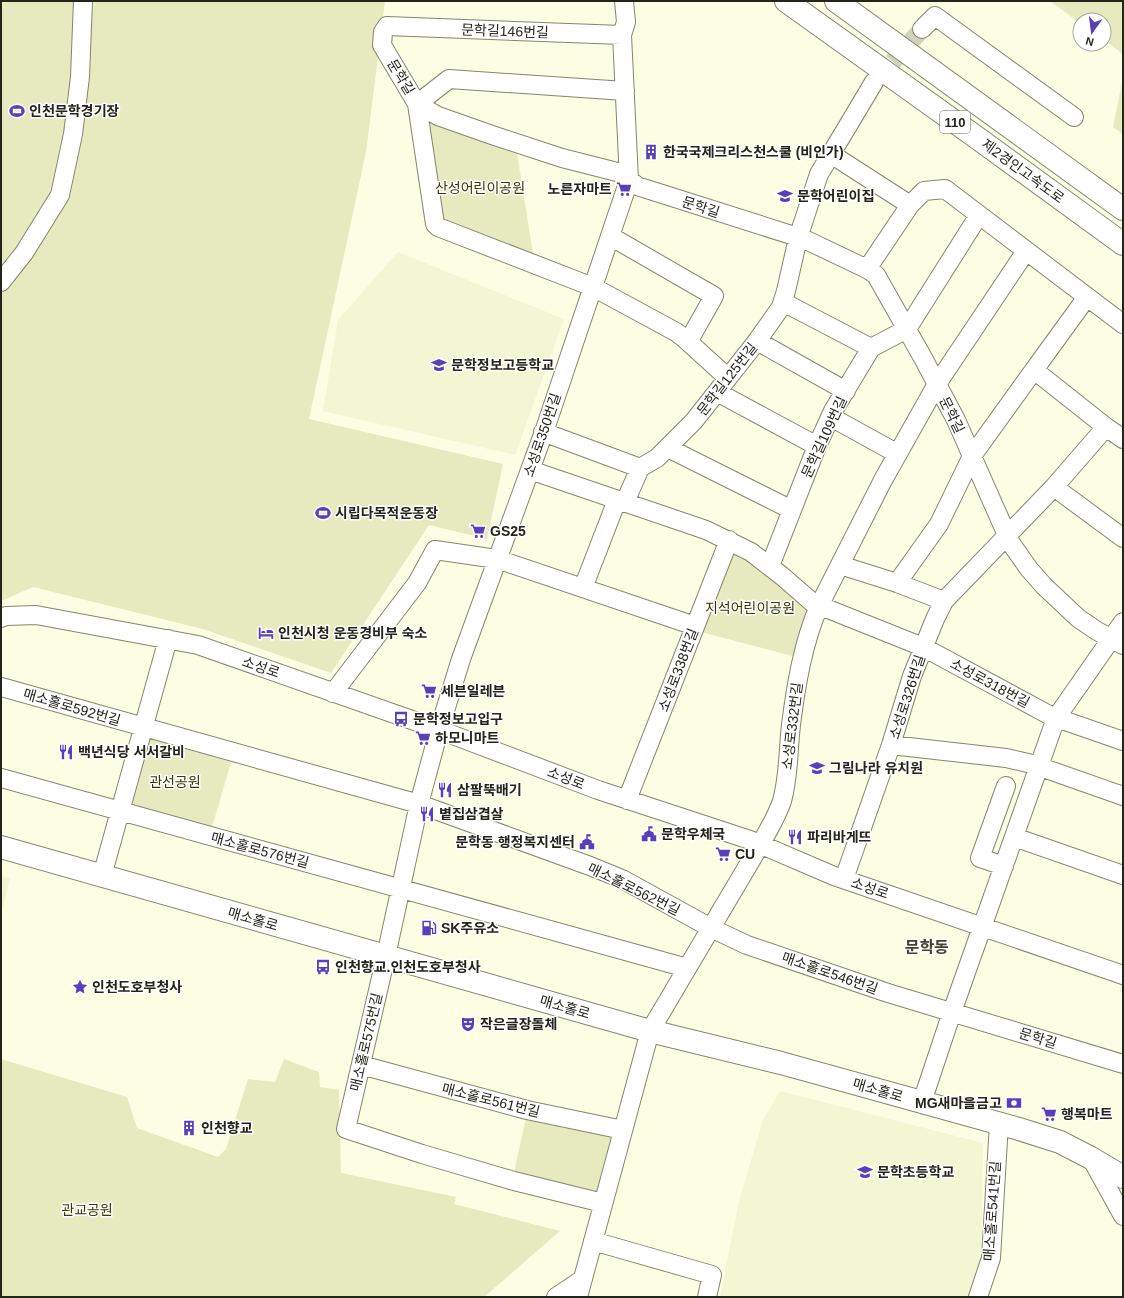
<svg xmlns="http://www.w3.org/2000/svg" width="1124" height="1298" font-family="Helvetica,'Noto Sans KR',sans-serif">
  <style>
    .built { fill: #f2f6d2 }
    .green { fill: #e6eabe }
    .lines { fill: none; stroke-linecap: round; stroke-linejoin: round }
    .minor-tunnel { stroke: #d0d2ba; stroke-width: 18; stroke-dasharray: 18 9; stroke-linecap: butt }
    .minor-casing { stroke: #83866d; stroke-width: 20 }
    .major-casing { stroke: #83866d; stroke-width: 24 }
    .highway-casing { stroke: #83866d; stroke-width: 24 }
    .minor { stroke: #fff; stroke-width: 18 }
    .major { stroke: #fff; stroke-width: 22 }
    .highway { stroke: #fff; stroke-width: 22 }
    .labels { text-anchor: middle; stroke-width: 3; stroke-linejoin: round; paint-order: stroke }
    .shield { fill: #fff; stroke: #65665f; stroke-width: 1 }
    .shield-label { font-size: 13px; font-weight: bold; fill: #23241a }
    .street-label { font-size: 14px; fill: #23241a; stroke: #fff }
    .poi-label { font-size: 14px; font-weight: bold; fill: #23241a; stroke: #fff; text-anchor: start }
    .park-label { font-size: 14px; fill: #373905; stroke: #fff }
    .quarter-label { font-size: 16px; font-weight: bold; fill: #42442d; stroke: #fff }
  </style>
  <rect width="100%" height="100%" fill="#fbfee2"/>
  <path class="built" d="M398 252 564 319 515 455 323 411 338 320Z
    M1 876 10 879 1 914Z
    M780 1091 983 1143 981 1271 972 1297H720L739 1201 763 1120Z"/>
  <path class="green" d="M1 1H385L366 152 309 419 503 464 487 539 429 525 331 673 203 629 33 587 1 601Z
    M1050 1H1123V54L1104 40V20H1080V23Z
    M1123 78V134L1113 127Z
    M425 116 517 153 533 254 442 222Z
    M733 551 765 572 809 610 796 657 701 632Z
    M151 735 231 762 211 831 127 807Z
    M1 1059 127 1097 137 1128 218 1157 226 1149 248 1079 275 1082 284 1059 319 1072 320 1087 339 1090 341 1173 456 1197 454 1204 560 1231 484 1297H1Z
    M527 1113 619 1133 600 1197 513 1177Z"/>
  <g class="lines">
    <path class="minor-tunnel" d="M875 82 922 29"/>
    <g class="minor-casing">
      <path id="minor" d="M922 29 935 16 1074 117
        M622 35 387 26 383 32 382 45 417 104 438 116 492 135 562 158 621 173 637 186 804 239 867 269 876 275 923 358 956 420 1010 542 1029 569 1044 586 1078 618 1097 631 1123 645
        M417 104 435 224 438 227 593 287 676 332 684 338 728 378
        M417 104 449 79 625 91
        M831 154 874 82
        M610 236 714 296 688 342
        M867 269 910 205 924 191 945 189 1123 324
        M1 282 24 253 60 195 73 134 80 77 83 1
        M783 302 871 348
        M757 341 846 391
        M1034 370 1087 297
        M717 392 817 446
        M831 417 898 454
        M543 432 640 468
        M668 448 792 510
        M530 470 706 530 751 552 782 576 813 603 923 647 1051 716 1123 741
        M1054 487 1123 538
        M625 502 640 468 657 458 694 421 757 341 781 307 786 291 798 238 819 174 831 154 910 205
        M840 565 897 583 944 601
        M770 566 817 446 833 411 871 348 907 329 979 215
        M897 583 939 524 972 456 1034 370 1106 427 1123 439
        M583 588 617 500
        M1 618 6 616 36 615 198 645 429 726 598 790 750 840 834 876 1123 975
        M1 687 419 804 590 866 622 879 711 928 747 945 888 993 1123 1064
        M333 693 417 583 435 550 497 559 695 626
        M891 745 1006 758 1032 764 1123 796
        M1 778 687 968
        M627 800 729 540
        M1014 837 1123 875
        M1004 866 980 858 1006 786
        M102 876 168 639
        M844 879 891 745 912 676 935 619 944 601 1054 487 1106 427
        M361 1065 527 1110 623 1130
        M922 1102 952 1012 1056 718 1123 622
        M1091 1158 1123 1216
        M603 1203 514 1181 422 1154 346 1129 386 956 419 804 439 730 461 659 545 429 629 180 622 35 626 22 624 1
        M593 1241 712 1275 707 1297
        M556 1297 583 1279
        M578 1297 650 1031 760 845C768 831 777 816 782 801 789 776 788 750 791 725 796 685 803 643 819 606L883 480 937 384 1026 251
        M978 1297 991 1258 999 1123"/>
    </g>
    <g class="major-casing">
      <path id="major" d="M1 847 650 1031 781 1063 1019 1129 1060 1142 1091 1158 1123 1177"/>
    </g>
    <g class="highway-casing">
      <path id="highway" d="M786 1 976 137 1123 244
        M836 1 1123 209"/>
    </g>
    <use href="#minor" class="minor"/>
    <use href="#major" class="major"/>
    <use href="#highway" class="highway"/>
  </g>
  <defs>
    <g id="stadium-bare" transform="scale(1.2)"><path d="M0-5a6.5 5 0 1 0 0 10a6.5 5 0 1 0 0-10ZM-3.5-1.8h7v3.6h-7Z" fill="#5a40b8" stroke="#fff" stroke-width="2.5" paint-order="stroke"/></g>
    <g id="building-bare" transform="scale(1.2)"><path d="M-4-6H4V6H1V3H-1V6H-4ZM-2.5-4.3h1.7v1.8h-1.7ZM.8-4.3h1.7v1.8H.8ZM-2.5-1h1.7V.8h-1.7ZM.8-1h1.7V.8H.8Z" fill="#5a40b8" stroke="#fff" stroke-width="2.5" paint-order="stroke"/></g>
    <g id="supermarket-bare" transform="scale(1.2)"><path d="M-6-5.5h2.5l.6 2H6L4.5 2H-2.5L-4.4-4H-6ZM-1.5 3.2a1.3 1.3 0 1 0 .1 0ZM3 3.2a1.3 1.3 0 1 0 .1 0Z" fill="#5a40b8" stroke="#fff" stroke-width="2.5" paint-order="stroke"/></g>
    <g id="school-bare" transform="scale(1.2)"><path d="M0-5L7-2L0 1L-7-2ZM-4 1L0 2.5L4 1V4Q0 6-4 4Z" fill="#5a40b8" stroke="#fff" stroke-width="2.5" paint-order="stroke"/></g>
    <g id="hotel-bare" transform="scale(1.2)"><path d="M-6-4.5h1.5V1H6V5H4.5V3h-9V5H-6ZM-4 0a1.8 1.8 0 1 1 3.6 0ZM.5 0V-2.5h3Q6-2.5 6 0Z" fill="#5a40b8" stroke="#fff" stroke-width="2.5" paint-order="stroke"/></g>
    <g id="bus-bare" transform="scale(1.2)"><path d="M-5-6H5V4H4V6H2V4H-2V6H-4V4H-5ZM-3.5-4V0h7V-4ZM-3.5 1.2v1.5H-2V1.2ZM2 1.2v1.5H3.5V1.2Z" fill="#5a40b8" stroke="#fff" stroke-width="2.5" paint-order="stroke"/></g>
    <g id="restaurant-bare" transform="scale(1.2)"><path d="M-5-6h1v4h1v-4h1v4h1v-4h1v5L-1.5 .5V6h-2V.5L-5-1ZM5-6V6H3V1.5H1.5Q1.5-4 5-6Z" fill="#5a40b8" stroke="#fff" stroke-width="2.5" paint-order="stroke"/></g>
    <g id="civic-bare" transform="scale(1.2)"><path d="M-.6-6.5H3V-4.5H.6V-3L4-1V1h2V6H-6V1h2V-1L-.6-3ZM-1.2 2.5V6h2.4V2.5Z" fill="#5a40b8" stroke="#fff" stroke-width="2.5" paint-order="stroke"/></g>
    <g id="fuel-bare" transform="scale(1.2)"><path d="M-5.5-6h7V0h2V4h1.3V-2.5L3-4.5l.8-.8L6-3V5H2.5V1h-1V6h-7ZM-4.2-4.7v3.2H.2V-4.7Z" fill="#5a40b8" stroke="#fff" stroke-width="2.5" paint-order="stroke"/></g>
    <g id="sight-bare" transform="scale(1.2)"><path d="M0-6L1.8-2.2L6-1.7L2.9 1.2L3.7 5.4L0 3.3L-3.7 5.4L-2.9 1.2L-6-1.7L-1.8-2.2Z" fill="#5a40b8" stroke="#fff" stroke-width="2.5" paint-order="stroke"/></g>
    <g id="theatre-bare" transform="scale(1.2)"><path d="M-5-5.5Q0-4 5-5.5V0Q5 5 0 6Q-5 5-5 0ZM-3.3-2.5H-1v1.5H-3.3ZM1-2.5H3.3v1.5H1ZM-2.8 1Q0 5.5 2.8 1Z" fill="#5a40b8" stroke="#fff" stroke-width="2.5" paint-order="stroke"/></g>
    <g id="bank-bare" transform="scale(1.2)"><path d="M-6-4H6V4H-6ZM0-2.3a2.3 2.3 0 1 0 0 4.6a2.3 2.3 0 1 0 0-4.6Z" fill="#5a40b8" stroke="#fff" stroke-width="2.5" paint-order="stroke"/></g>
  </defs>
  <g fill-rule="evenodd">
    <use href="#stadium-bare" x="17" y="111"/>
    <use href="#building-bare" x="651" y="152"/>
    <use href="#supermarket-bare" x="624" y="189"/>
    <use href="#school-bare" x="785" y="196"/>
    <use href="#school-bare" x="439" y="365"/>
    <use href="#stadium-bare" x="323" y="513"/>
    <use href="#supermarket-bare" x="478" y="531"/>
    <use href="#hotel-bare" x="266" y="633"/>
    <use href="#supermarket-bare" x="429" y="691"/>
    <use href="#bus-bare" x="401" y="719"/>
    <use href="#supermarket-bare" x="423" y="738"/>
    <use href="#restaurant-bare" x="66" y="752"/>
    <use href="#school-bare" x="817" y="768"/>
    <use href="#restaurant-bare" x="445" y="790"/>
    <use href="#restaurant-bare" x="427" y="814"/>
    <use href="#civic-bare" x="649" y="834"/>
    <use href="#restaurant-bare" x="795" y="837"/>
    <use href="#civic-bare" x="587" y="842"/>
    <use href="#supermarket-bare" x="723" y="854"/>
    <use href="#fuel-bare" x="429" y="928"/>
    <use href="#bus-bare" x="323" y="967"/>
    <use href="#sight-bare" x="80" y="987"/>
    <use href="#theatre-bare" x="468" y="1024"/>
    <use href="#bank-bare" x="1014" y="1103"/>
    <use href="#supermarket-bare" x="1049" y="1114"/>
    <use href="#building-bare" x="189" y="1128"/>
    <use href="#school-bare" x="865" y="1172"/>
  </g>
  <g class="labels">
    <rect class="shield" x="940" y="111" width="30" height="22" rx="3"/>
    <g class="shield-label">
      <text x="955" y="127">110</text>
    </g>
    <g class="street-label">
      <text transform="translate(505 31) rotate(2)" y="5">문학길146번길</text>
      <text transform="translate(401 77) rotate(59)" y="5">문학길</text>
      <text transform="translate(1023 171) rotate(36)" y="5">제2경인고속도로</text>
      <text transform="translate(701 207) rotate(18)" y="5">문학길</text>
      <text transform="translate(727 379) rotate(-52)" y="5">문학길125번길</text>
      <text transform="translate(952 415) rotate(64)" y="5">문학길</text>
      <text transform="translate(542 435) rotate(-71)" y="5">소성로350번길</text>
      <text transform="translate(824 437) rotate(-65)" y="5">문학길109번길</text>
      <text transform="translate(261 667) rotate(19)" y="5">소성로</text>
      <text transform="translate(678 670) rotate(-69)" y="5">소성로338번길</text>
      <text transform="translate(990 683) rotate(28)" y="5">소성로318번길</text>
      <text transform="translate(907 697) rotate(-72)" y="5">소성로326번길</text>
      <text transform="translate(72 707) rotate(16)" y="5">매소홀로592번길</text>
      <text transform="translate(792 726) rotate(-83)" y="5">소성로332번길</text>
      <text transform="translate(566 778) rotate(21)" y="5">소성로</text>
      <text transform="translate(260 850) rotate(15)" y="5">매소홀로576번길</text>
      <text transform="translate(870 888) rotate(19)" y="5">소성로</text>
      <text transform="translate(634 889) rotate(26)" y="5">매소홀로562번길</text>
      <text transform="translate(253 919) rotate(16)" y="5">매소홀로</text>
      <text transform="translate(830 973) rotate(19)" y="5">매소홀로546번길</text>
      <text transform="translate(565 1007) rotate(16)" y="5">매소홀로</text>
      <text transform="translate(1038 1038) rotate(17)" y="5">문학길</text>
      <text transform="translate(366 1042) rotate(-77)" y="5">매소홀로575번길</text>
      <text transform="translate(878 1090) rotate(16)" y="5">매소홀로</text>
      <text transform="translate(491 1100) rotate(14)" y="5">매소홀로561번길</text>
      <text transform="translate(992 1211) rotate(-86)" y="5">매소홀로541번길</text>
    </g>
    <g class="poi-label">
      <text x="29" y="116">인천문학경기장</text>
      <text x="663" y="157">한국국제크리스천스쿨 (비인가)</text>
      <text x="612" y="194" text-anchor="end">노른자마트</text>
      <text x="797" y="201">문학어린이집</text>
      <text x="451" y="370">문학정보고등학교</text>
      <text x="335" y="518">시립다목적운동장</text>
      <text x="490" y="536">GS25</text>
      <text x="278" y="638">인천시청 운동경비부 숙소</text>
      <text x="441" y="696">세븐일레븐</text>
      <text x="413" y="724">문학정보고입구</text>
      <text x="435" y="743">하모니마트</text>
      <text x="78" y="757">백년식당 서서갈비</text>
      <text x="829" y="773">그림나라 유치원</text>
      <text x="457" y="795">삼팔뚝배기</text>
      <text x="439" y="819">볕집삼겹살</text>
      <text x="661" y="839">문학우체국</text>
      <text x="807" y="842">파리바게뜨</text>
      <text x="575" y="847" text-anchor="end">문학동 행정복지센터</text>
      <text x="735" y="859">CU</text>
      <text x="441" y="933">SK주유소</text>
      <text x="335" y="972">인천향교.인천도호부청사</text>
      <text x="92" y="992">인천도호부청사</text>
      <text x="480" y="1029">작은글장돌체</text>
      <text x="1002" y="1108" text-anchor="end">MG새마을금고</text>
      <text x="1061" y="1119">행복마트</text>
      <text x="201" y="1133">인천향교</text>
      <text x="877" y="1177">문학초등학교</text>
    </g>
    <g class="park-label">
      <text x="480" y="193">산성어린이공원</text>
      <text x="750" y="613">지석어린이공원</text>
      <text x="175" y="787">관선공원</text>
      <text x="87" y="1215">관교공원</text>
    </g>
    <g class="quarter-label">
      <text x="927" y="953">문학동</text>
    </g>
  </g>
  <rect width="1124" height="1298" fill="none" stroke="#23241a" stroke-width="4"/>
  <g transform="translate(1092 32) rotate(194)"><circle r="19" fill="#ffffff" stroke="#a7a7a3"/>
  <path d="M0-3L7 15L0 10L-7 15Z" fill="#5a40b8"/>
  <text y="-6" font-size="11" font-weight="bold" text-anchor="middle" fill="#23241a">N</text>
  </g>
</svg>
